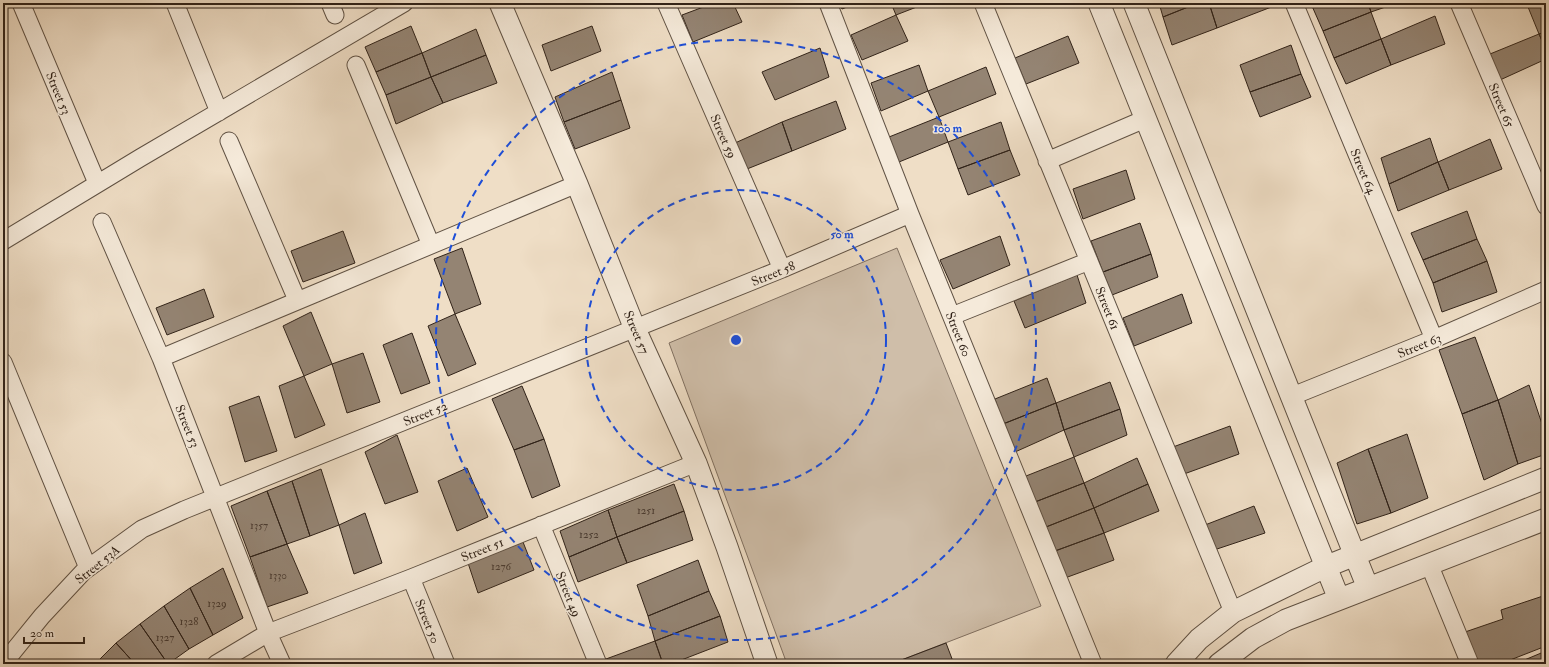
<svg xmlns="http://www.w3.org/2000/svg" width="1549" height="667" font-family="'IM FELL Double Pica',serif">
  <style>
    .green { fill: #cfbea9; stroke: #807061 }
    .building { fill: #948473; stroke: #312319 }
    .lines { fill: none; stroke-linecap: round; stroke-linejoin: round }
    .minor-casing { stroke: #605244; stroke-width: 19 }
    .tertiary-casing { stroke: #605244; stroke-width: 23 }
    .minor { stroke: #f5eada; stroke-width: 17 }
    .tertiary { stroke: #f5eada; stroke-width: 21 }
    .ring { fill: none; stroke: #1d4ed8; stroke-width: 2; stroke-dasharray: 7 5 }
    .labels { text-anchor: middle; stroke-width: 3; stroke-linejoin: round; paint-order: stroke }
    .number-label { font-size: 11px; fill: #4a3b30 }
    .street-label { font-size: 13px; fill: #312319; stroke: #f5eada }
    .centre { fill: #1d4ed8; stroke: #f5eada; stroke-width: 2 }
    .ring-label { font-size: 12px; text-anchor: middle; font-weight: bold; fill: #1d4ed8; stroke: #f5eada; stroke-width: 3; stroke-linejoin: round; paint-order: stroke }
  </style>
  <rect width="100%" height="100%" fill="#efdec6"/>
  <filter id="stains"><feTurbulence type="fractalNoise" baseFrequency=".005" numOctaves="4"/><feColorMatrix values="0 0 0 0 .2 0 0 0 0 .09 0 0 0 0 .02 0 0 0 .5 -.17"/></filter>
  <radialGradient id="worn" r=".72"><stop offset=".6" stop-color="#630" stop-opacity="0"/><stop offset="1" stop-color="#630" stop-opacity=".3"/></radialGradient>
  <path class="green" d="M897 248 1041 606 891 664H787L669 343Z"/>
  <path class="building" d="M714 3H733L742 22 693 42 682 15Z
    M839 3H857L842 9Z
    M891 3H927L896 15Z
    M1159 3H1198L1163 17Z
    M1198 3H1209L1217 28 1172 45 1163 17Z
    M1209 3H1272L1274 6 1217 28Z
    M1319 3H1368L1371 12 1323 31 1312 6Z
    M1368 3H1397L1371 12Z
    M1538 3H1546V32L1539 34 1528 7Z
    M1371 12 1381 39 1334 58 1323 31Z
    M896 15 908 41 862 60 851 35Z
    M1435 16 1445 44 1391 65 1381 39Z
    M411 26 422 53 376 72 365 47Z
    M592 26 601 51 551 71 542 45Z
    M476 29 486 55 431 77 422 53Z
    M1546 32V50L1539 34Z
    M1539 34 1546 50V59L1500 80 1490 54Z
    M1068 36 1079 63 1026 84 1015 58Z
    M1381 39 1391 65 1346 84 1334 58Z
    M1291 45 1301 74 1250 92 1240 65Z
    M820 48 829 77 775 100 762 72Z
    M422 53 431 77 386 95 376 72Z
    M486 55 497 83 443 103 431 77Z
    M919 65 928 91 881 111 871 83Z
    M986 67 996 94 939 117 928 91Z
    M612 72 621 100 564 122 555 97Z
    M1301 74 1311 97 1260 117 1250 92Z
    M431 77 443 103 396 124 386 95Z
    M621 100 630 128 575 149 564 122Z
    M836 101 846 129 792 151 782 122Z
    M939 117 948 142 899 162 889 137Z
    M782 122 792 151 747 169 735 143Z
    M1001 122 1010 150 958 169 948 142Z
    M1430 138 1438 162 1389 184 1381 158Z
    M1490 139 1502 169 1449 190 1438 162Z
    M1010 150 1020 175 968 195 958 169Z
    M1438 162 1449 190 1398 211 1389 184Z
    M1126 170 1135 199 1083 219 1073 189Z
    M1467 211 1477 239 1423 260 1411 233Z
    M1140 223 1151 254 1103 272 1091 241Z
    M343 231 355 263 303 282 291 251Z
    M1000 236 1010 265 953 289 940 260Z
    M1477 239 1487 261 1433 283 1423 260Z
    M462 248 481 304 455 314 434 259Z
    M1151 254 1158 277 1112 295 1103 272Z
    M1487 261 1497 292 1442 312 1433 283Z
    M1077 275 1086 303 1025 328 1014 301Z
    M204 289 214 317 167 335 156 308Z
    M1182 294 1192 323 1134 346 1123 318Z
    M311 312 332 364 304 376 283 326Z
    M455 314 476 364 448 376 428 326Z
    M412 333 430 383 401 394 383 345Z
    M1475 337 1498 400 1462 414 1439 350Z
    M363 353 380 402 347 413 332 364Z
    M304 376 325 425 295 438 279 386Z
    M1047 378 1056 403 1003 424 995 399Z
    M1110 382 1120 409 1064 430 1056 403Z
    M1529 385 1546 436V454L1518 464 1498 400Z
    M522 386 544 439 514 450 492 399Z
    M259 396 277 451 245 462 229 407Z
    M1498 400 1518 464 1484 480 1462 414Z
    M1056 403 1064 430 1015 452 1003 424Z
    M1120 409 1127 435 1074 457 1064 430Z
    M1230 426 1239 454 1184 474 1173 447Z
    M1407 434 1428 498 1391 513 1368 449Z
    M397 435 418 492 385 504 365 452Z
    M544 439 560 486 532 498 514 450Z
    M1368 449 1391 513 1357 524 1337 463Z
    M1074 457 1084 483 1035 502 1026 476Z
    M1137 458 1148 484 1094 508 1084 483Z
    M467 468 488 517 457 531 438 481Z
    M321 469 339 525 310 536 292 481Z
    M292 481 310 536 287 544 267 491Z
    M1084 483 1094 508 1046 527 1035 502Z
    M674 484 684 511 617 537 608 510Z
    M1148 484 1159 511 1104 533 1094 508Z
    M267 491 287 544 250 557 231 506Z
    M1254 506 1265 533 1214 550 1205 525Z
    M1094 508 1104 533 1055 551 1046 527Z
    M608 510 617 537 569 557 560 531Z
    M684 511 693 540 627 563 617 537Z
    M365 513 382 563 354 574 339 525Z
    M1104 533 1114 560 1065 578 1055 551Z
    M617 537 627 563 578 582 569 557Z
    M523 542 534 570 478 593 468 563Z
    M287 544 308 593 267 607 250 557Z
    M698 560 709 591 648 616 637 585Z
    M223 568 243 618 213 635 190 588Z
    M190 588 213 635 189 649 164 606Z
    M709 591 720 616 655 641 648 616Z
    M1546 595V646L1500 664H1476L1465 632 1503 619 1501 610Z
    M164 606 189 649 168 664 140 624Z
    M720 616 728 642 671 664H663L655 641Z
    M140 624 168 664H135L116 643Z
    M655 641 663 664H608L606 659Z
    M116 643 135 664H99L97 662Z
    M946 643 954 664H891Z
    M1546 651V664H1523L1522 661Z"/>
  <g class="lines">
    <g class="minor-casing">
      <path id="minor" d="M21 3 97 183
        M175 3 219 112
        M330 3 335 15
        M666 3 782 269
        M828 3 910 214 1093 664
        M983 3 1233 612
        M1294 3 1434 339
        M1459 3 1546 206
        M356 65 431 245
        M229 141 297 300
        M1047 161 1145 119
        M102 222 161 358 268 633 282 664
        M3 241 140 158 404 3
        M952 316 1089 261
        M161 358 577 184
        M3 362 88 568
        M1290 397 1434 339 1546 290
        M541 525 598 664
        M1429 564 1470 664
        M411 578 446 664
        M3 664 42 616 84 571 142 529 184 510 782 269 910 214
        M216 664 268 633 411 578 696 463"/>
    </g>
    <g class="tertiary-casing">
      <path id="tertiary" d="M500 3 577 184 635 329 696 463 727 547 767 664
        M1099 3 1339 599
        M1134 3 1368 588
        M1176 664 1199 639 1233 612 1325 567 1546 478
        M1219 664 1253 638 1286 620 1546 519"/>
    </g>
    <use href="#minor" class="minor"/>
    <use href="#tertiary" class="tertiary"/>
  </g>
  <g class="ring">
    <circle cx="736" cy="340" r="150"/>
    <circle cx="736" cy="340" r="300"/>
  </g>
  <g class="labels">
    <g class="number-label">
      <text x="646" y="514">1251</text>
      <text x="259" y="529">1357</text>
      <text x="589" y="538">1252</text>
      <text x="501" y="570">1276</text>
      <text x="278" y="579">1330</text>
      <text x="217" y="607">1329</text>
      <text x="189" y="625">1328</text>
      <text x="165" y="641">1327</text>
    </g>
    <g class="street-label">
      <text transform="translate(59 93) rotate(67)" y="5">Street 53</text>
      <text transform="translate(1502 105) rotate(67)" y="5">Street 65</text>
      <text transform="translate(724 136) rotate(66)" y="5">Street 59</text>
      <text transform="translate(1364 171) rotate(67)" y="5">Street 64</text>
      <text transform="translate(773 273) rotate(-22)" y="5">Street 58</text>
      <text transform="translate(1108 308) rotate(68)" y="5">Street 61</text>
      <text transform="translate(637 332) rotate(67)" y="5">Street 57</text>
      <text transform="translate(959 334) rotate(68)" y="5">Street 60</text>
      <text transform="translate(1419 345) rotate(-22)" y="5">Street 63</text>
      <text transform="translate(425 413) rotate(-22)" y="5">Street 52</text>
      <text transform="translate(188 426) rotate(68)" y="5">Street 53</text>
      <text transform="translate(482 549) rotate(-22)" y="5">Street 51</text>
      <text transform="translate(97 564) rotate(-39)" y="5">Street 53A</text>
      <text transform="translate(569 594) rotate(68)" y="5">Street 49</text>
      <text transform="translate(428 621) rotate(68)" y="5">Street 50</text>
    </g>
  </g>
  <circle cx="736" cy="340" r="6" class="centre"/>
  <g class="ring-label">
    <text x="948" y="132">100 m</text>
    <text x="842" y="238">50 m</text>
  </g>
  <rect width="1549" height="667" fill="none" stroke="#efdec6" stroke-width="16"/>
  <rect x="4" y="4" width="1541" height="659" fill="none" stroke="#312319" stroke-width="2"/>
  <rect x="8" y="8" width="1533" height="651" fill="none" stroke="#312319"/>
  <path d="M24 637v6h60v-6" fill="none" stroke="#312319" stroke-width="2"/>
  <text x="30" y="637" font-size="12" fill="#312319" stroke="#f5eada" stroke-width="3" paint-order="stroke">20 m</text>
  <rect width="100%" height="100%" filter="url(#stains)"/>
  <rect width="100%" height="100%" fill="url(#worn)"/>
</svg>
